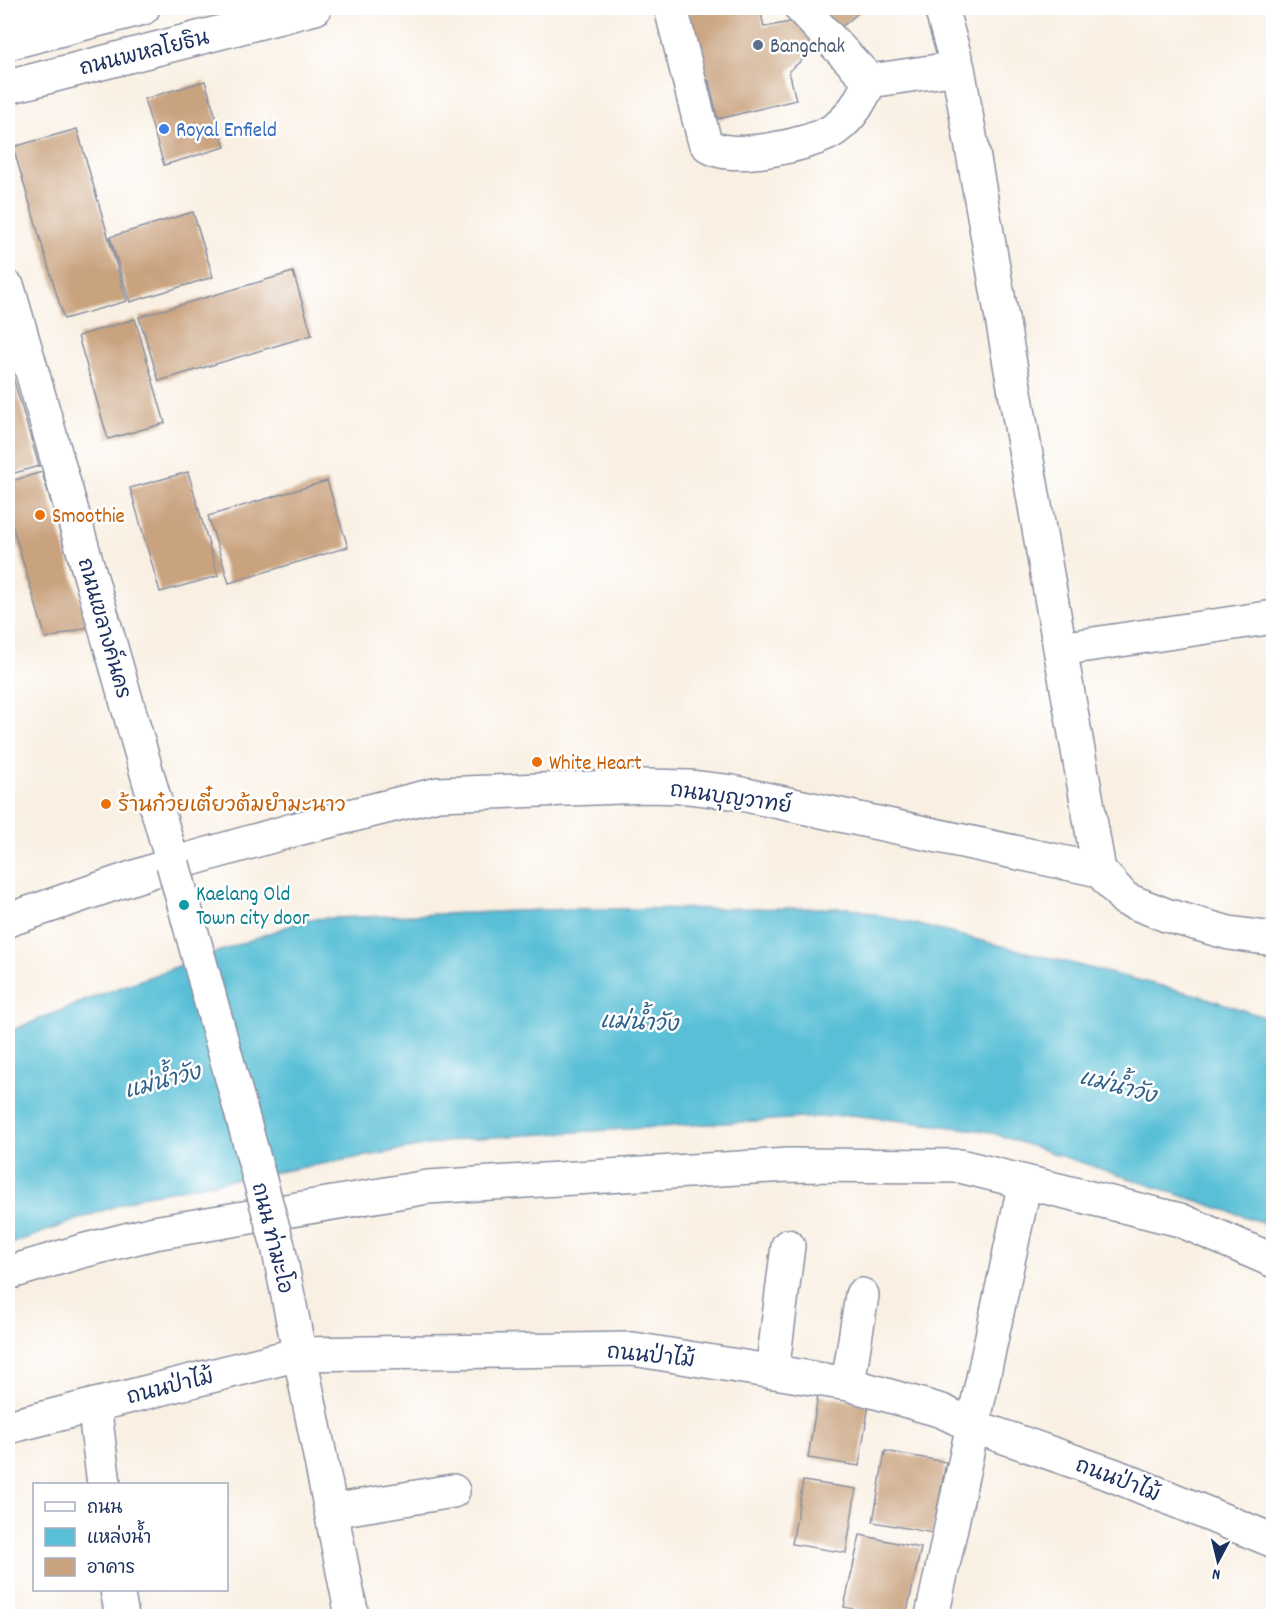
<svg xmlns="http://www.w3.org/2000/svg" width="1281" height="1624" font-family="Dekko,'Playpen Sans Thai',sans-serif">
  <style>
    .water { fill: #58bfd6; stroke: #3a779a; stroke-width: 1.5 }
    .building { fill: #c9a27e }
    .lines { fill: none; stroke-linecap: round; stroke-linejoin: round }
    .minor-casing { stroke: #8a90a0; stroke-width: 36 }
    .major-casing { stroke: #8a90a0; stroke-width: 36 }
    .minor { stroke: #fff; stroke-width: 33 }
    .major { stroke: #fff; stroke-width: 33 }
    .minor-bridge-casing { stroke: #8a90a0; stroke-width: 36; stroke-linecap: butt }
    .minor-bridge { stroke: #fff; stroke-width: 33 }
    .service-dot { fill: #5c6f8a; stroke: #fff; stroke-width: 2 }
    .shop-dot { fill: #3f7fe0; stroke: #fff; stroke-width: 2 }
    .food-dot { fill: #e8710a; stroke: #fff; stroke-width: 2 }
    .culture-dot { fill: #0f9aa8; stroke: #fff; stroke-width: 2 }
    .labels { text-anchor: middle; stroke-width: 5; stroke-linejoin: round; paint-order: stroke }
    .service-label { font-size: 21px; fill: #4e5e75; stroke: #fff; text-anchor: start }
    .street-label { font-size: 21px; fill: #1b2f5e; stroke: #fff }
    .shop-label { font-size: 21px; fill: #366cbe; stroke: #fff; text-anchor: start }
    .food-label { font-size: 21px; fill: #c56008; stroke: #fff; text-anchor: start }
    .culture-label { font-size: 21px; fill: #0d838f; stroke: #fff; text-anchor: start }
    .water-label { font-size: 22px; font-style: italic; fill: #306188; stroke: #fff }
  </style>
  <rect width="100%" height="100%" fill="#fff"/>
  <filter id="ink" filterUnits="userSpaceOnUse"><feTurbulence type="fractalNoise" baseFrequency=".0167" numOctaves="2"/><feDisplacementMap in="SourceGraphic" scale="12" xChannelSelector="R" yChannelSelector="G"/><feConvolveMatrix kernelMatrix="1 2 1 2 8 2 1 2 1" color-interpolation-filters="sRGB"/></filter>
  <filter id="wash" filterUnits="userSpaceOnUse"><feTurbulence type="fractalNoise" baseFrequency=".008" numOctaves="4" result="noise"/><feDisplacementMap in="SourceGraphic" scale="24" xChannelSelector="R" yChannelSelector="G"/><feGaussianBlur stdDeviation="1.35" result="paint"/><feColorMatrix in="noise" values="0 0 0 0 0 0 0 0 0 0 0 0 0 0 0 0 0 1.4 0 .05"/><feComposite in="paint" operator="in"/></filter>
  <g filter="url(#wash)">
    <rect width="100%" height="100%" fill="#f9f0e3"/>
    <path class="water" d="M851 908 1201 996 1273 1020V1228L1255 1220 986 1131 852 1115 463 1139 146 1195 8 1245V1032L94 997 308 919 572 909Z"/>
    <g id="blocks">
      <path class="building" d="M687 8H760L764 27 800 20 815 8H864L789 71 796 100 718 119 709 81 704 83Z
        M205 81 225 147 164 165 144 99Z
        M77 129 127 301 64 319 13 147Z
        M193 212 213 277 130 302 110 237Z
        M293 272 312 335 159 381 139 317Z
        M135 319 165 423 108 439 78 336Z
        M8 360 39 466 8 475Z
        M42 472 88 627 46 639 8 511V482Z
        M188 472 218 576 160 592 130 488Z
        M327 481 348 547 229 583 208 516Z
        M818 1395 869 1404 859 1466 808 1458Z
        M885 1451 946 1462 933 1533 873 1522Z
        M803 1481 856 1489 846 1553 792 1544Z
        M860 1535 921 1548 906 1616H886L844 1607Z"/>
    </g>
  </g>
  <g filter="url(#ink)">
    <use href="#blocks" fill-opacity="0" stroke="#8a90a0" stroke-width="1.5"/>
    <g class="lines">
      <g class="minor-casing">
        <path id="minor" d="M671 8 703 135C704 138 704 141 706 143 724 165 815 144 835 129 852 117 861 100 870 81
          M801 8 870 81 958 68
          M941 8 958 68 1099 870
          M8 16C30 22 51 22 74 20
          M8 288 173 864
          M1060 649 1274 617
          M8 920 173 864 293 830 438 794 647 786 689 787 732 792 1099 870 1125 899 1166 915 1229 933 1274 939
          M278 1246 352 1616
          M8 1273 82 1251 154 1233 428 1187 788 1165 960 1166 1180 1220 1274 1261
          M772 1372 788 1246
          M848 1384 862 1295
          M94 1405 104 1484
          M8 1427 299 1354 633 1349 848 1384 942 1411 973 1426 1113 1475 1274 1541
          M331 1511 453 1491
          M117 1590 122 1616
          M932 1616 1025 1182"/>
      </g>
      <g class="major-casing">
        <path id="major" d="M8 43 143 8
          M8 87 315 8"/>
      </g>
      <use href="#minor" class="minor"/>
      <use href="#major" class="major"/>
      <g class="minor-bridge-casing">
        <path id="minor-bridge" d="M173 864 278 1246"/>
      </g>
      <use href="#minor-bridge" class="minor-bridge"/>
    </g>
  </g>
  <circle class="service-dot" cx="758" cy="45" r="6"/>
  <circle class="shop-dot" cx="164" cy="129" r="6"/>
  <g class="food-dot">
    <circle cx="40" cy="515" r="6"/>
    <circle cx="537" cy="762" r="6"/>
    <circle cx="106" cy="804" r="6"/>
  </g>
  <circle class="culture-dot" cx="184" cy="905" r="6"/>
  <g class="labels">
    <g class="service-label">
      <text x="770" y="52">Bangchak</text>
    </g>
    <g class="street-label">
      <text transform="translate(144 52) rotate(-14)" y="7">ถนนพหลโยธิน</text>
      <text transform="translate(105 628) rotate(74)" y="7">ถนนเขลางค์นคร</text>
      <text transform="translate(731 797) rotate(8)" y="7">ถนนบุญวาทย์</text>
      <text transform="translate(273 1238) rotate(76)" y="7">ถนน ท่ามะโอ</text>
      <text transform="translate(651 1355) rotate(6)" y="7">ถนนป่าไม้</text>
      <text transform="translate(170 1386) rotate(-14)" y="7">ถนนป่าไม้</text>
      <text transform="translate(1118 1479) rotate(21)" y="7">ถนนป่าไม้</text>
    </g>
    <g class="shop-label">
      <text x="176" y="136">Royal Enfield</text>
    </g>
    <g class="food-label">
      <text x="52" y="522">Smoothie</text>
      <text x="549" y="769">White Heart</text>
      <text x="118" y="811">ร้านก๋วยเตี๋ยวต้มยำมะนาว</text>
    </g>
    <g class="culture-label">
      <text x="196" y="900">Kaelang Old<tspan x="196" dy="24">Town city door</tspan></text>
    </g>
    <g class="water-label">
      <text transform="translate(639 1021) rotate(3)" y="8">แม่น้ำวัง</text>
      <text transform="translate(162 1080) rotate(-15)" y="8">แม่น้ำวัง</text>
      <text transform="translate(1118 1085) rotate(15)" y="8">แม่น้ำวัง</text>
    </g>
  </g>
  <rect width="1281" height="1624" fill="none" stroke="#fff" stroke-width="30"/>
  <rect x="33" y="1483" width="195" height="108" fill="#ffffff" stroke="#a4acbf" stroke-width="1.5"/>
  <rect x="45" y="1502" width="30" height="9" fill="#ffffff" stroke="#a4acbf" stroke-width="1.5"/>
  <text x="87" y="1513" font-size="18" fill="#1b2f5e">ถนน</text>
  <rect x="45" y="1528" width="30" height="18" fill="#58bfd6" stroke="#a4acbf" stroke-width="1.5"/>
  <text x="87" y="1543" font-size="18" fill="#1b2f5e">แหล่งน้ำ</text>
  <rect x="45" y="1558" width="30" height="18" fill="#c9a27e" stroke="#a4acbf" stroke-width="1.5"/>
  <text x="87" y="1573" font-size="18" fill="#1b2f5e">อาคาร</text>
  <g transform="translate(1218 1561) rotate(187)" stroke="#ffffff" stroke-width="4.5" paint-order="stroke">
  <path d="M0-4.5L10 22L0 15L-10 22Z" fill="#1b2f5e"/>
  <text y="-9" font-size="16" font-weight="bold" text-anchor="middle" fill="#1b2f5e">N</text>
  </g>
</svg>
